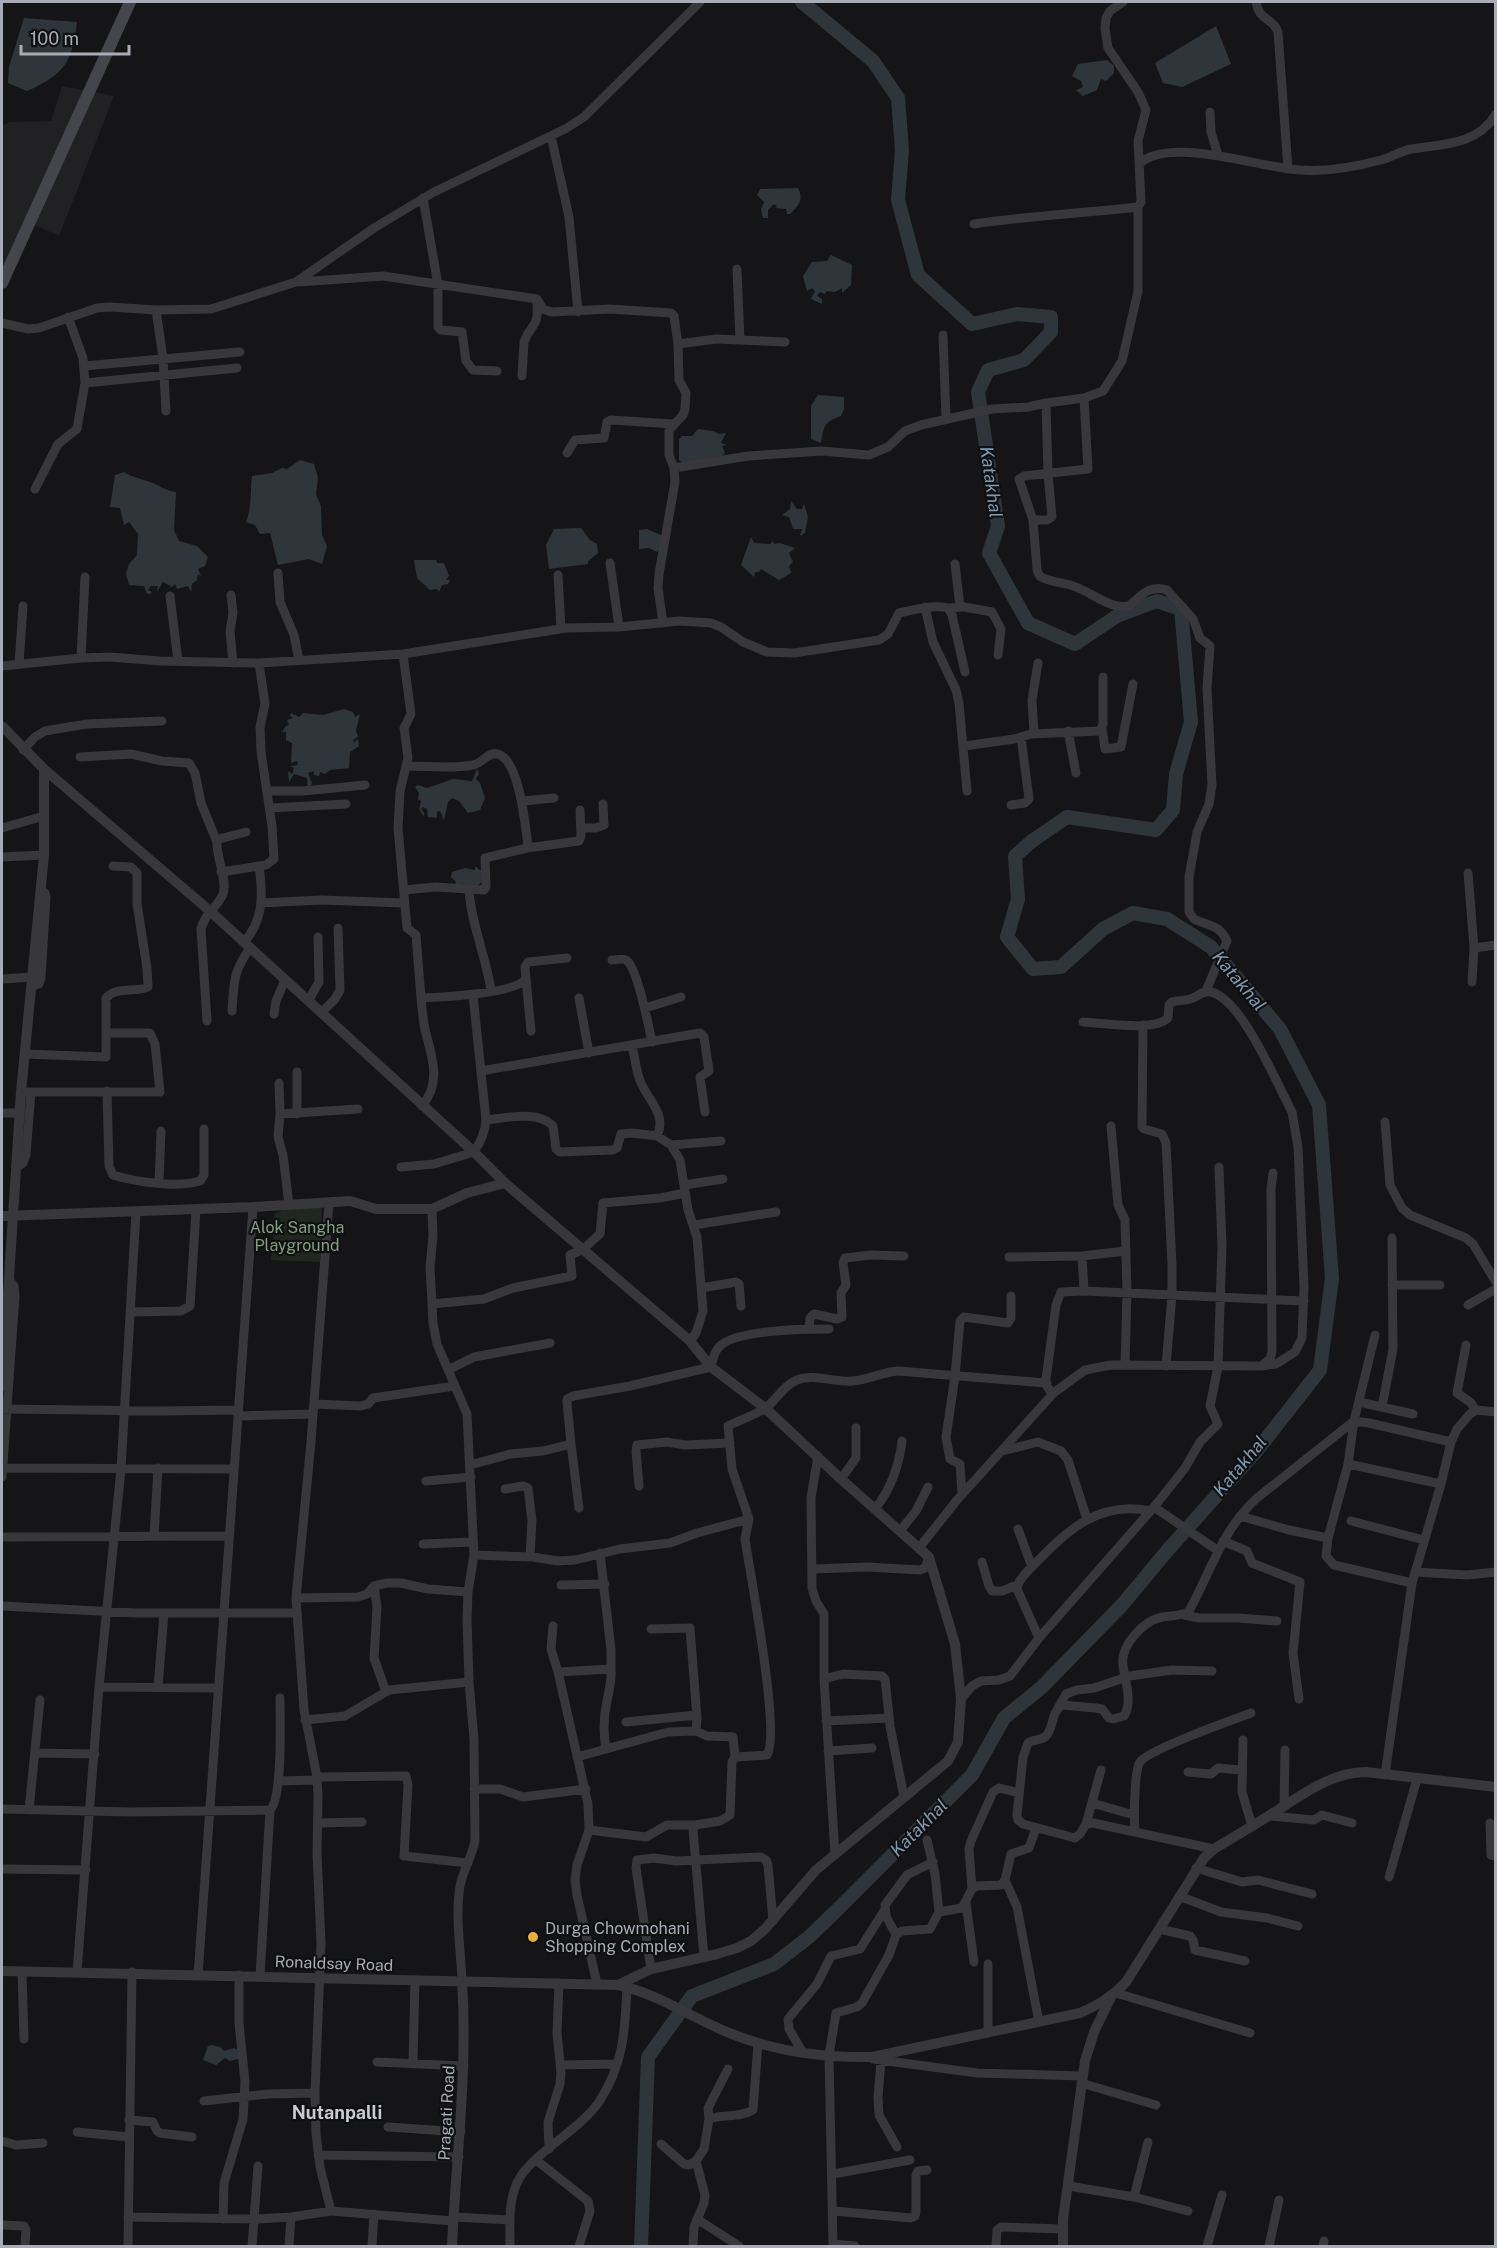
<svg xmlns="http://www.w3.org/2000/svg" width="1497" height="2248" font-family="'Public Sans',sans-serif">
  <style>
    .built { fill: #212124 }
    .green { fill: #202721 }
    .water { fill: #2e363c }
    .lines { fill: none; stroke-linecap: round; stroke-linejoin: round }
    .river { stroke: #2e363c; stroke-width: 14 }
    .minor { stroke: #37373c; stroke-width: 9 }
    .tertiary { stroke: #37373c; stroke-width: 10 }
    .secondary { stroke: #45464c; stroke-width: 12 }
    .poi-dot { fill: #e7b03e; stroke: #101012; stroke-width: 2 }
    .labels { text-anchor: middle; stroke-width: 4.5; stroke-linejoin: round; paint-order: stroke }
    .park-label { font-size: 16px; fill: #80a082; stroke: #101012 }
    .poi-label { font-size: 16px; fill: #a8acb6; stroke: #101012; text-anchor: start }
    .street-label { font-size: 16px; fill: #a8acb6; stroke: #101012 }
    .water-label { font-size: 18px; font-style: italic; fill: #8199af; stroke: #101012 }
    .neighbourhood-label { font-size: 18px; font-weight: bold; fill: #c9cbd3; stroke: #101012 }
  </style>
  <rect width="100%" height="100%" fill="#151517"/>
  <path class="built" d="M62 86 114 96 59 236 26 221 2 275V126L10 122 51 121Z"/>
  <path class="green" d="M322 1207 320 1262 271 1260 275 1213 291 1208Z"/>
  <path class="water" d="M24 18 77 22C72 64 64 74 27 91L8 83 9 67Z
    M1216 26 1231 64 1182 87 1163 83 1155 63Z
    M1107 60 1114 66V73L1106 81 1101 79 1097 90 1083 96 1076 90 1083 87 1081 81 1072 76 1078 64Z
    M798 188C804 200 799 205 790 214H787L786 209 775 208 777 206 774 204 768 210V218H763L761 209 764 202 757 195 760 189Z
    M831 255 852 265 851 285 842 293V288L835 292 827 291 825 294 820 292 817 296 822 299V304L811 299 815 291 812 288 807 291 803 276 812 262 827 261Z
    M818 395 844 397V409L841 416C824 422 824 425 821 443L811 439V406Z
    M698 429 713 431 719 434 726 433 721 443 727 445 722 446 725 453 717 461 685 464 679 460V439L682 436H692Z
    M300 460 314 464 318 478 316 494 321 506 322 535 327 546 322 564 309 559 278 565 270 533 260 534 255 525 246 522C252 507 250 491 252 476L272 473 282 468 287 469Z
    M124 472C133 478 143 479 153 483 163 487 163 490 176 492L174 530 179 541 197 546 208 557 205 566 198 569 201 576 198 574 197 580 192 584 191 592 188 586 177 589 175 584 172 587 163 582 157 592 158 586H151L148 590 152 592 150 594H147L144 586 129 585 126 574 129 564 137 555 138 534 129 522 124 525 120 508 110 507 115 475Z
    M791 501 797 509H802L804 504 808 517 805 533 800 536 802 529H793L789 517 782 515 790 509Z
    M581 528 590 540 597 544 598 553 588 561V564L549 569 546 545 554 529Z
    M647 529 665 537 664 545 657 552 649 548 639 549V530Z
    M751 537 754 543 770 544 773 541 774 544 780 543 795 548 789 553 793 562 789 566 791 573 779 580 761 569 759 572H755L754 577 741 565Z
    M414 560H436L437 563H444L449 576 446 580H450L448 584 442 585 439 592 437 589 430 590 417 578Z
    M344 709 353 712 355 717 360 714 356 730 358 737 353 740 354 743 358 739 359 746 350 752 349 768 330 770 325 774 320 772 319 776 314 775V771L308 773 312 783 308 792 307 778 294 774 289 782 288 771 292 774 294 768 290 766 298 765 297 761 291 763 292 743 286 740V732H282L286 726 289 725 287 720 293 718 290 716 291 713 299 717 303 713 323 715Z
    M477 769 479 773 476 779 480 783 485 798 480 810 468 813 459 801 452 798 448 802 444 820 440 811 437 812V818L428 817 427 809 423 807 421 809 424 812V817L419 809 421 801 418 799 419 793 415 787 418 785 427 788 453 779 472 781Z
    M475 866 482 872V881L477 887 461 884 454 886 456 882 451 877 452 872 465 868 475 870Z
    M212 2045 220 2047 224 2051 234 2048 240 2051 238 2059 230 2061 225 2058 216 2065 203 2060 208 2046Z"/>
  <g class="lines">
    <path class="river" d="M641 2246 648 2057 692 1996 774 1964 809 1937 840 1907 972 1775 1004 1718 1042 1687 1122 1605 1167 1551 1259 1448 1320 1370 1332 1278 1319 1105 1280 1029 1211 947 1167 919 1133 913 1103 929 1061 967 1033 969 1007 937 1018 899 1015 856 1032 841 1067 817 1156 830 1173 810 1176 774 1191 722 1181 609 1157 601 1117 616 1075 644 1028 623 989 553 998 526 978 392 988 370 1024 360 1051 332V317L1017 314 972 324 918 275 898 200 902 150 898 98 873 61 802 2"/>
    <path class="minor" d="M1256 2C1260 23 1272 16 1278 32L1288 169
      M1210 112 1211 132 1218 155
      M551 136 569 217 578 312
      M1140 163C1172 136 1260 168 1300 170 1327 172 1355 167 1381 160 1391 157 1401 151 1411 149 1443 144 1478 145 1496 114
      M423 198 438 285V327L441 330 462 332 466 361 473 370 497 371
      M974 224C1028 216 1084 213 1138 207
      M737 269 740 340
      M299 282 383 276 537 299 543 309 551 312 610 309 671 313 674 316 678 344 716 339 785 342
      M156 310 163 358 166 411
      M2 323 28 329 39 328 97 308 110 307 156 310 211 309 296 282 374 228 434 192 565 129 584 117 700 2
      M943 335 946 419
      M84 366 240 352
      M522 376 524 342C531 322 539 330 537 302
      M85 383 237 368
      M1084 398 1088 469 1024 476 1019 479 1033 520 1037 569C1038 573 1038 575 1041 577 1047 581 1065 583 1073 586 1092 592 1110 610 1129 606 1141 596 1149 584 1167 590L1193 619 1200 638 1210 646 1207 688 1212 785 1209 804 1197 832 1189 877V912L1194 919C1208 926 1219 924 1227 941L1206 991
      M567 453 575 440 604 438 607 422 611 420 673 424
      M674 468 748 456 822 451 869 455 888 447 905 431 921 425 992 409 1028 407 1046 403 1084 398 1103 391 1122 361 1138 291V207L1141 202 1138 141 1146 110 1138 92 1108 48 1105 28 1106 18 1110 11 1123 2
      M35 489 58 444 77 429 85 383 83 358 68 317
      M1033 520H1047L1052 517 1048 474 1046 403
      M610 563 619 627
      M955 564 960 607
      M278 573 280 602 294 635 299 660
      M558 575 561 629
      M231 595 233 613 230 631 233 663
      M170 596 178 661
      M925 607 933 642 956 690 959 703 967 791
      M948 608 964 607 992 612 1001 629 998 655
      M663 623 658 588 659 574 675 482 674 468 669 455V430L683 415 685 409 686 393 679 380 678 344
      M403 654 411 714 404 728 408 758 400 791 398 828 407 928 416 935 421 998
      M81 658 110 657 160 661 259 663 403 654 566 628 619 627 679 621 711 623 721 627 743 642 767 652 794 653 879 640 888 634 899 613C915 610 932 604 948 608L952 615 965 672
      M19 664 23 606
      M2 666 81 658 85 577
      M1102 728 1105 749 1121 747 1133 684
      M1068 731 1076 773
      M1034 734 1032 700 1038 663
      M964 746 1014 739 1031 734 1100 731 1103 724V677
      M23 750 35 737 45 731 87 724 162 721
      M80 757 131 754 162 761 189 763 195 773 201 803 217 842
      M267 791H303L365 785
      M523 801 554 798
      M1011 805 1025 803 1029 799 1021 737
      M270 808 346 804
      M2 828 44 816
      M581 828H596L604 825 603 804
      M527 848 579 841 581 836 580 810
      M2 857 44 855
      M221 872 266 865 274 859 272 826 261 752 260 727 265 704 259 663
      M1468 873 1474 948 1472 982
      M404 890 435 887 484 890 486 887 485 858 527 848 528 845C525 826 520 761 498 754 488 751 482 764 473 765 453 769 428 766 407 766
      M469 890C471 924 486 956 491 990
      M261 903 321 900 404 903
      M244 942C264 920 263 894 259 866
      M1474 948 1496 945
      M612 960C616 960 623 958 626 960 637 966 649 1028 652 1042
      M2 979 33 977
      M526 979 531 1031
      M32 986 39 984 41 978 46 897 45 893 41 891
      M579 998 589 1053
      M308 1001 319 982 318 937
      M645 1008 681 997
      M232 1011C234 982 233 972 250 948
      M321 1013 335 999 340 990 338 928
      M274 1014 276 1001 285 980
      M207 1021 201 929C204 914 218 907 223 894 228 881 216 857 217 842L219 839 246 832
      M1143 1025 1142 1127 1144 1129 1162 1134 1166 1143 1172 1264V1295L1166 1366
      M632 1045C635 1058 636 1072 641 1083 649 1101 667 1115 657 1136
      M25 1054 106 1057V998C116 986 135 993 148 987L147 968 137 904V873L131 867 113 866
      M481 1071 700 1033 704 1037 709 1071 700 1077 705 1112
      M279 1083 280 1114 278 1137 283 1155 289 1205
      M107 1091 109 1166 113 1175C135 1182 178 1188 200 1181L204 1175V1129
      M21 1092H160L155 1044 150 1033H107
      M422 1106C442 1082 432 1057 425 1030 423 1020 422 1009 421 998 441 997 514 994 526 979L525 967 528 962 567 958
      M2 1113H20
      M280 1114 358 1109
      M297 1114V1072
      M486 1120C507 1118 537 1110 553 1126L556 1149 560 1152 613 1150 617 1148 621 1134 632 1133 657 1136 671 1145 680 1160 688 1210 697 1237 703 1311 696 1333 690 1341
      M1385 1122 1390 1185 1402 1208 1410 1215 1466 1238 1473 1244 1496 1282
      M1111 1126 1118 1205 1125 1220 1127 1292 1125 1365
      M671 1145 721 1141
      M401 1167 434 1164 474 1152C481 1142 485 1133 486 1120L473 995
      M16 1168 23 1163 26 1155 31 1092
      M159 1182 161 1131
      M684 1185 723 1179
      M329 1203 311 1442 296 1598 304 1710 317 1777 318 1796 317 1853 321 1943 315 2093 316 2134 320 2167 331 2211
      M432 1209 433 1236 430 1267 433 1323 437 1344 467 1414 474 1555 468 1592 467 1619 469 1682 474 1739 475 1841C472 1857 463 1870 460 1886 455 1917 461 1951 462 1982
      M694 1225 776 1212
      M1082 1256 1084 1291
      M1009 1257 1082 1256 1126 1251
      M1392 1285H1440
      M701 1288 736 1282 739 1284 741 1306
      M432 1304 484 1299 513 1288 572 1276 570 1255 582 1250 600 1234 603 1203 660 1198 685 1193
      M1468 1305 1496 1289
      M130 1312 181 1311 190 1306 196 1210
      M809 1329 810 1318 814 1314 837 1319 842 1317 841 1293 846 1285 843 1263 845 1258 871 1255 904 1256
      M1375 1335 1354 1421 1348 1464 1328 1538 1326 1556 1334 1565 1412 1583
      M1466 1345 1457 1393 1470 1402 1476 1410
      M1261 1366 1270 1359 1272 1352 1271 1189 1273 1173
      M448 1370 474 1357 550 1343
      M1052 1394 1085 1370 1111 1365 1261 1366 1276 1364 1295 1352 1302 1338 1304 1287 1298 1147 1292 1112C1277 1084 1242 999 1211 992 1202 990 1198 997 1190 999 1184 1001 1178 1000 1172 1002L1169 1005 1168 1018C1154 1032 1103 1023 1083 1022
      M1359 1402 1413 1414
      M314 1404 361 1406 368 1404 373 1398 455 1386
      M1382 1407 1393 1349 1392 1238
      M2 1409 162 1411 238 1410
      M238 1416 313 1414
      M571 1444 579 1508
      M1002 1451 1038 1442 1061 1451 1068 1460 1087 1519
      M818 1456 811 1498 812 1588 816 1601 824 1614V1679L835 1854
      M1348 1464 1441 1484
      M470 1465 510 1454 543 1451 571 1444 567 1402V1399L573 1396 630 1386 711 1367C713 1359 714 1351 721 1345 739 1330 805 1329 829 1329
      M2 1468 234 1469
      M2 1477 15 1296 14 1286 9 1280
      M841 1479 856 1458V1428
      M426 1481 471 1477
      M639 1486 636 1451 637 1445 667 1442 685 1445 730 1443
      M505 1489 523 1486 528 1488 532 1520 530 1557
      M962 1495 960 1464 950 1459 946 1437 955 1376 960 1321 964 1317 1008 1323 1011 1318V1296
      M875 1509C891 1489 899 1466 902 1441
      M1240 1516 1289 1530 1328 1538
      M1351 1521 1424 1540
      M1018 1529 1032 1567
      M900 1531 916 1511 928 1487
      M154 1536 158 1468
      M2 1537 229 1536
      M1223 1541 1247 1551 1252 1563 1300 1582 1293 1653 1299 1699
      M423 1544 473 1542
      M919 1548 957 1500 1050 1397 1052 1394 1047 1386 1046 1379 1056 1305 1061 1292 1084 1291 1304 1301
      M1217 1550 1154 1507 1185 1468 1200 1442 1218 1424 1210 1406 1218 1367 1222 1246 1219 1167
      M474 1555 533 1557 558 1561 575 1560 620 1549 670 1543 697 1533 749 1519
      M982 1562 989 1586 992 1591H1002L1017 1585
      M812 1569 868 1567 920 1570 925 1568 929 1557
      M1415 1572 1467 1575 1496 1572
      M561 1585 605 1584
      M374 1586 377 1607 374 1658 386 1692
      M296 1598 358 1597 367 1594 374 1586 387 1583H401L428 1589 468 1592
      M2 1606 136 1613H297
      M1184 1615 1199 1618H1238L1277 1621
      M553 1626 551 1649 558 1672
      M651 1629 690 1628 697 1718 696 1731
      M1039 1638 1017 1589 1019 1582 1025 1574C1061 1537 1094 1499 1150 1511
      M824 1679 843 1674 882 1676 885 1679 890 1726 904 1797
      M99 1687 218 1688
      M158 1687 164 1613
      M961 1699 972 1686 981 1681 999 1680 1010 1676 1039 1638 1154 1507
      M1058 1708 1066 1694 1077 1690 1094 1688 1130 1676 1172 1670 1212 1671
      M305 1720 345 1716 389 1690 469 1682
      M826 1721 889 1718
      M626 1722 697 1715
      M1243 1740 1242 1792 1252 1826
      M606 1749C603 1732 603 1718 607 1701 609 1690 612 1681 611 1669
      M828 1751 872 1748
      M35 1753 95 1754
      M577 1757 668 1732 696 1731 707 1736 733 1737 735 1757
      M1188 1772 1211 1774 1218 1768 1241 1770
      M1385 1775 1412 1583 1441 1484 1451 1442 1457 1429 1470 1414 1476 1410 1496 1412
      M317 1777 406 1776 408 1785 404 1856 468 1863
      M278 1781 317 1780
      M474 1789H500L523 1797 586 1789
      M1092 1803 1134 1815
      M1284 1806 1285 1750
      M2 1809 131 1812 270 1810C283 1798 280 1719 280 1698
      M29 1810 40 1700
      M1269 1816 1314 1820 1322 1815 1352 1823
      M318 1823 362 1822
      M1490 1823 1491 1855 1496 1856
      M1086 1824 1101 1770
      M589 1830 646 1837 667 1825H695
      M1135 1831C1134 1818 1134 1771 1140 1762 1149 1749 1232 1720 1251 1713
      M927 1840 935 1874 939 1912
      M1214 1849 1093 1823 1086 1824 1080 1834 1075 1838 1023 1824 1018 1820 1017 1815 1023 1757 1028 1743C1033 1739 1041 1741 1046 1736 1055 1726 1050 1713 1062 1705L1096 1708 1102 1709 1109 1718 1113 1719 1124 1716C1133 1702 1125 1681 1123 1665 1120 1646 1143 1621 1162 1617 1171 1615 1181 1617 1189 1611 1211 1571 1222 1530 1257 1498L1354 1421 1369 1423 1451 1442
      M1196 1868 1242 1882 1258 1880 1312 1894
      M2 1869 86 1870
      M1389 1877 1417 1779
      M1005 1880 1017 1907 1039 2022
      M972 1889 969 1849 971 1841 993 1792 999 1788 1019 1793
      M1179 1896 1221 1912 1267 1918 1298 1926
      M966 1903 974 1962
      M1159 1929 1190 1936 1193 1940 1195 1950 1245 1961
      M896 1935 886 1916 885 1905 907 1875 933 1862
      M704 1957 693 1830 695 1825 720 1821 730 1815 732 1762 735 1757 767 1755C781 1734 750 1573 745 1539L749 1519 732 1469 728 1426C740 1420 755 1415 766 1408 776 1400 784 1385 797 1380 814 1373 835 1383 853 1381 868 1380 882 1372 898 1371L1046 1383
      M988 1964V2033
      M651 1969 636 1868 637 1860 654 1858 676 1861 761 1857 766 1860 768 1865 773 1921
      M22 1971 24 2039
      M77 1972 99 1687 121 1469 136 1212
      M198 1975 253 1207
      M260 1976 270 1810
      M597 1984 577 1895 575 1880 577 1865 589 1830 588 1804 558 1672 611 1669V1650L600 1553
      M1116 1993 1250 2033
      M803 2053 789 2029 788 2019 817 1984 831 1956 860 1949 884 1911
      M873 2059 977 2073 1082 2076
      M881 2060 878 2098 879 2115 897 2147
      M377 2062 464 2066
      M413 2063 415 1980
      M561 2065 617 2064
      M1081 2083 1156 2105
      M204 2101 268 2094 315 2093
      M709 2119 708 2108 728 2069
      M129 2120 153 2122 157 2131 160 2133 192 2137
      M388 2127 461 2132
      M77 2132 129 2137
      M2 2141 16 2145 43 2143
      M661 2144 684 2164 689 2165 696 2161
      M549 2149 548 2122 560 2084 561 2073 557 2033 559 1983
      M318 2155 459 2157
      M536 2160 588 2201 590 2211 579 2246
      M833 2174 910 2160
      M1069 2186 1134 2197 1188 2211
      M1134 2197 1148 2142
      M834 2211 911 2218 915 2216 916 2212V2175L918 2171 927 2170
      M128 2217 257 2219 291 2217 331 2211 453 2221
      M454 2217 510 2220
      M223 2219 224 2183 243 2119 245 2082 239 2023V1975
      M697 2219 739 2246
      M2 2225 24 2226 26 2230 25 2246
      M833 2244 855 2246
      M128 2246 132 1972
      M252 2246 258 2166
      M289 2246 291 2217
      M372 2246 374 2214
      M510 2246C510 2226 508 2202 517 2183 530 2154 578 2132 599 2102 624 2064 625 2030 627 1987
      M693 2246 694 2227 704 2203 705 2195 696 2161 704 2149 709 2119C723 2114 740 2118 753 2110L758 2043
      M833 2246 829 2055 836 2013 857 2007 862 2003 889 1955 896 1935 902 1931 930 1929 939 1912 962 1908 972 1889 977 1886 1001 1885 1005 1880 1011 1854 1029 1848 1036 1828
      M996 2246 997 2230 1001 2227 1063 2229
      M1207 2246 1222 2195
      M1269 2246 1279 2200
      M1323 2246 1324 2241"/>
    <path class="tertiary" d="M2 726 44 769 210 911 474 1152 505 1183 690 1341 711 1367 765 1408 841 1479 929 1557 955 1644 961 1699 958 1742 948 1761 816 1870 765 1929 751 1941 737 1948 717 1954 651 1969 618 1985
      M2 1216 253 1207 350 1201 376 1209H432L467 1193 505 1183
      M2 1386 21 1092 44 855V769
      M2 1971 618 1985C659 1994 693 2019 732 2034 777 2052 825 2058 872 2057L1080 2013C1098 2005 1112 1997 1126 1982L1204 1858 1214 1849C1232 1838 1251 1827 1270 1815 1299 1797 1330 1772 1366 1772L1496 1787
      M452 2246C456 2158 468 2070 462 1982
      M1063 2246V2219L1085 2061 1094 2032 1111 1997"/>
    <path class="secondary" d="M2 283 130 2"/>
  </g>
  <circle class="poi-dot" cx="533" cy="1937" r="6"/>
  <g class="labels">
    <g class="park-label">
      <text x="297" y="1233">Alok Sangha<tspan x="297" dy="18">Playground</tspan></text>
    </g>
    <g class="poi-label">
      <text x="545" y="1934">Durga Chowmohani<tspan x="545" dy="18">Shopping Complex</tspan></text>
    </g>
    <g class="street-label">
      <text transform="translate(334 1963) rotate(2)" y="6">Ronaldsay Road</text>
      <text transform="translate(446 2113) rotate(-87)" y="6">Pragati Road</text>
    </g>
    <g class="water-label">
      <text transform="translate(991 482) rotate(82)" y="6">Katakhal</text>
      <text transform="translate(1239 981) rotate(50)" y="6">Katakhal</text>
      <text transform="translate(1240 1466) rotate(-50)" y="6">Katakhal</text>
      <text transform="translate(919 1828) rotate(-45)" y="6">Katakhal</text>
    </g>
    <g class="neighbourhood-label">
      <text x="337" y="2119">Nutanpalli</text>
    </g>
  </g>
  <rect width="1497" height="2248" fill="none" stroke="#a8acb6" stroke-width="6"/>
  <path d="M21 45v9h108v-9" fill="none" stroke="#a8acb6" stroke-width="3"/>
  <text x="30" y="45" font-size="18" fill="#a8acb6" stroke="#101012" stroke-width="4.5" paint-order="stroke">100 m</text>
</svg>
